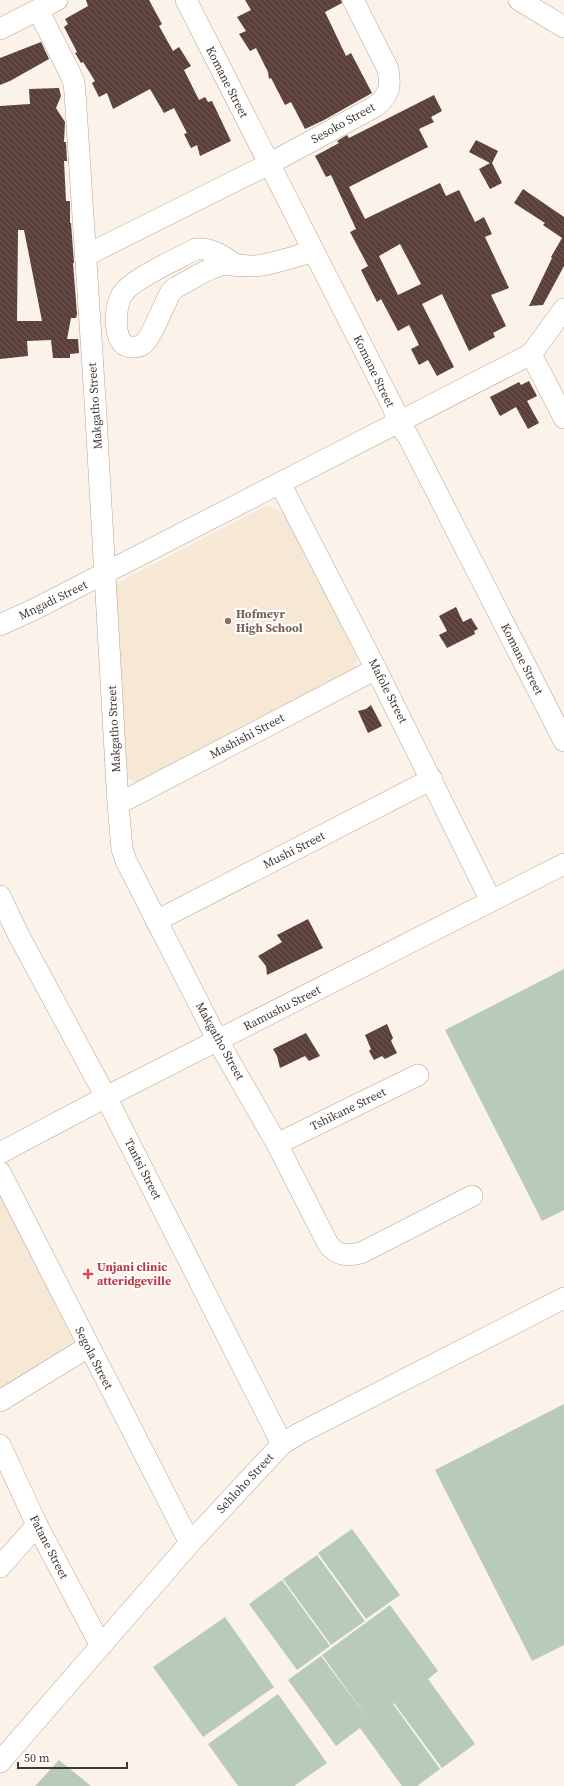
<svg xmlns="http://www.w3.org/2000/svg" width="564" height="1786" font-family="'Source Serif 4',serif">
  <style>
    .education { fill: #f7e7d5 }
    .park { fill: #b8cabb }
    .building { fill: url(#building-back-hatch); fill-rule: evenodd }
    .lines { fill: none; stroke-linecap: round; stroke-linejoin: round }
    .minor-casing { stroke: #b9a38e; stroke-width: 22 }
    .minor { stroke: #fff; stroke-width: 21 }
    .education-dot { fill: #8d6e63; stroke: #fff; stroke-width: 1.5 }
    .health-dot { fill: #e0444e; stroke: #fff; stroke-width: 1.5 }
    .labels { text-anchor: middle; stroke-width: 4; stroke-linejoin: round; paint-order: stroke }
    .street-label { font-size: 12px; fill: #423830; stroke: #fff }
    .education-label { font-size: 12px; font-weight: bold; fill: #785e54; stroke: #fff; text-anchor: start }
    .health-label { font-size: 12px; font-weight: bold; fill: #be3a42; stroke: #fff; text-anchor: start }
  </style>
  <defs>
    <pattern id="building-back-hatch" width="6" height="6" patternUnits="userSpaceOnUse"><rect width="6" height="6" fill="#5a3f3a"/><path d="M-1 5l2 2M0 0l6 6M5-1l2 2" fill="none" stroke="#705955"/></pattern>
  </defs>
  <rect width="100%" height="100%" fill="#fbf2e9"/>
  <path class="education" d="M266 506 286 512 357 658 354 674 136 783 126 777 115 584Z
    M0 1193 76 1333 69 1351 0 1390Z"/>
  <path class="park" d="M564 969V1210L542 1221 445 1030Z
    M564 1404V1645L532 1661 435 1470Z
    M352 1529 400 1595 366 1619 318 1553Z
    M317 1555 365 1621 331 1645 283 1579Z
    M282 1580 330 1646 297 1670 249 1604Z
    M390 1605 438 1671 428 1679 475 1744 442 1768 394 1703 393 1704 440 1769 417 1786H402L360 1728 336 1746 288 1680 321 1656 369 1720 322 1655 356 1630 404 1695 356 1630Z
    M225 1617 274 1687 203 1737 153 1667Z
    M278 1694 327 1763 294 1786H238L208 1744Z
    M59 1760 91 1786H35Z"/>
  <path class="building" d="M86 0H149L162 24 159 26 173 51 179 47 191 66 184 70 199 100 205 97 208 102 212 101 231 141 200 156 197 145 191 148 184 134 187 133 174 108 164 113 150 89 113 109 107 93 99 97 92 83 95 81 83 62 81 63 75 53 77 52 64 27 68 24 65 19 88 6Z
    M245 0H341L342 3 325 12 346 56 351 53 372 93 324 120 305 129 291 102 285 105 271 78 269 79 268 72 256 48 250 51 239 34 246 31 237 17 251 10Z
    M41 42 49 59 10 81 0 85V58Z
    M59 88 61 96 56 108 65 122 64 142H66L67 161H64L66 201H70V223H71L74 263H73L77 314 76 318H71L67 339H78L79 353 70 354V358H53L51 340 27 341 28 356 0 359V106L30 104 29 89ZM18 230H24L42 321H17Z
    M434 95 442 111 431 117 434 122 419 129 428 147 349 187 365 219 440 183 446 196 459 190 475 222 484 217 492 234 485 237 509 288 491 295 506 326 493 333 495 337 469 351 442 294 422 304 454 367 437 376 428 360 419 365 411 349 419 345 409 325 398 331 381 299 377 302 361 270 368 266 350 232 356 229 331 175 326 177 315 156 339 143 337 141 347 135 349 138ZM400 244 421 284 398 295 379 256Z
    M476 140 498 151 492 163 502 183 490 189 479 169 490 163 469 152Z
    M523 189 564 217V266L543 305 529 306 552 258 551 257 562 238 543 225 545 223 514 203Z
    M529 381 537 396 527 401 539 423 528 429 516 407 500 416 490 397 519 382 521 385Z
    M456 607 463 622 471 618 478 629 474 631 475 634 447 648 439 635 447 631 439 616Z
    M371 705 382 726 368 733 358 711 366 709Z
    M308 919 323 948 267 975 266 966 258 956 282 942 277 935Z
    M387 1024 393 1038 391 1041 397 1053 385 1059 382 1056 374 1060 369 1051 371 1049 365 1035Z
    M306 1033 320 1056 309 1061 305 1056 280 1068 277 1056 273 1049Z"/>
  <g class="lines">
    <g class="minor-casing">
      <path id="minor" d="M186 0 393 407 398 423 408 436 564 741
        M519 0 564 27
        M38 10 70 73 74 83 75 93 95 400 118 804 122 849 126 861 218 1041 277 1144 328 1244C337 1256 347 1256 361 1253L472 1196
        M0 29 57 0
        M85 256 269 164 376 106C390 94 391 87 388 69L353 0
        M237 266C225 257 211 247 196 249 178 259 130 279 121 296 115 309 112 344 130 347 133 347 139 347 142 345 151 340 164 303 171 292L175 288C189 281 207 268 222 265 233 263 244 267 255 266 275 264 295 256 314 251
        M531 354 564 418
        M280 483 376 669 491 901
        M0 625 33 610 105 573 531 354 564 309
        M118 804 376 669
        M0 896 18 934 106 1097 282 1444
        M156 921 432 779
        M277 1144 418 1075
        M0 1153 106 1097 564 864
        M0 1172 190 1543
        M0 1401 88 1347
        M0 1445 37 1525 101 1646
        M0 1567 37 1525
        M0 1762 190 1543 282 1444 300 1433 564 1298"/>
    </g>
    <use href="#minor" class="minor"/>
  </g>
  <circle class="education-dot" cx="228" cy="621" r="4"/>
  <path class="health-dot" d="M86 1268h4v4h4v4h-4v4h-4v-4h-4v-4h4z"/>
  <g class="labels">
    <g class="street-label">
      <text transform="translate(227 82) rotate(63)" y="4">Komane Street</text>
      <text transform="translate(343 123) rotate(-29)" y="4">Sesoko Street</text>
      <text transform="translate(374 371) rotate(64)" y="4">Komane Street</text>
      <text transform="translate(95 406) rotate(-94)" y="4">Makgatho Street</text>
      <text transform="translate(53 600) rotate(-26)" y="4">Mngadi Street</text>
      <text transform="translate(522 659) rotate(63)" y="4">Komane Street</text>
      <text transform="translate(388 691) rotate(63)" y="4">Mafole Street</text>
      <text transform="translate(114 729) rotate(-93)" y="4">Makgatho Street</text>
      <text transform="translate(247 736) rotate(-28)" y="4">Mashishi Street</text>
      <text transform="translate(294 850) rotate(-27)" y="4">Mushi Street</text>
      <text transform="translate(282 1008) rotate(-27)" y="4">Ramushu Street</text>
      <text transform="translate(220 1041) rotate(61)" y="4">Makgatho Street</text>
      <text transform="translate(348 1109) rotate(-26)" y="4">Tshikane Street</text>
      <text transform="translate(143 1169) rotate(63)" y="4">Tantsi Street</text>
      <text transform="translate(94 1358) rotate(63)" y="4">Segola Street</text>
      <text transform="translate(245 1483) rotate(-47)" y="4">Sehloho Street</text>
      <text transform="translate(49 1547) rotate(63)" y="4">Fatane Street</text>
    </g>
    <g class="education-label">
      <text x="236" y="618">Hofmeyr<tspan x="236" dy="14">High School</tspan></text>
    </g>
    <g class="health-label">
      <text x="97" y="1271">Unjani clinic<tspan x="97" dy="14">atteridgeville</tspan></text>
    </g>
  </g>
  <path d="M18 1762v6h109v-6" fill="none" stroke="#423830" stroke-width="2"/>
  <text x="24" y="1762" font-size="12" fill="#423830" stroke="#ffffff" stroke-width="3" paint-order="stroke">50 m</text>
</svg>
